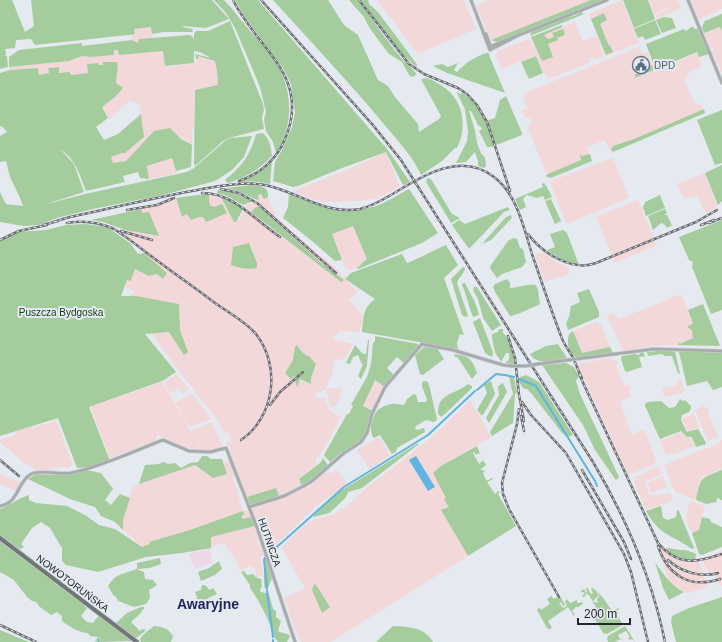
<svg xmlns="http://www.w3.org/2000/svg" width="722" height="642" font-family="Helvetica,sans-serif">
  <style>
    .industrial { fill: #f3d8da; fill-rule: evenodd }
    .education { fill: #ebd9e9 }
    .green { fill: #a4cc9c }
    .water { fill: #5fb4e1 }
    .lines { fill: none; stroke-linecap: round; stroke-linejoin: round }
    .stream { stroke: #5fb4e1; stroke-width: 1 }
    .canal { stroke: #5fb4e1; stroke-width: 2 }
    .minor-casing { stroke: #c2c7cd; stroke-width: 4 }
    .major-casing { stroke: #c2c7cd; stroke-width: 5.5 }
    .minor { stroke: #a7abaa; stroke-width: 2.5 }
    .major { stroke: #707876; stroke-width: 4 }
    .rail-casing { stroke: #6c6f74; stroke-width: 2.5 }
    .rail { stroke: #e5eaf1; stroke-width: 1; stroke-dasharray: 3; stroke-linecap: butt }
    .minor-bridge-casing { stroke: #c2c7cd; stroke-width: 4; stroke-linecap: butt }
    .minor-bridge { stroke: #a7abaa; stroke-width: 2.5 }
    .labels { text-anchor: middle; stroke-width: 4; stroke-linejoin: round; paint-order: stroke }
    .service-label { font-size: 10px; fill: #4e5e75; stroke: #e5eaf1; text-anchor: start }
    .park-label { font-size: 10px; fill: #14380d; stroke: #e5eaf1 }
    .street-label { font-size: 10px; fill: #242629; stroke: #e5eaf1 }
    .district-label { font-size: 14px; font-weight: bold; fill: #1e235c; stroke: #e5eaf1 }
  </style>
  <rect width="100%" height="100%" fill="#e5eaf1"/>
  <path class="industrial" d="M377 0H464L476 29 418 54Z
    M488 0H591L494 40 490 38 476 5Z
    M622 0 639 43 605 56 589 14Z
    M649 0H678L681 8 656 19 655 15 668 9 667 8 654 14Z
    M690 0H722V9L698 20Z
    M722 14V74L714 55H713L711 51 713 50 712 47H710L702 27 705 21Z
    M575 22 583 41 597 36 604 57 594 60 593 57 590 58 591 62 548 79 545 73 544 74 536 55 502 69 496 55 497 52 530 38 532 45 536 43 535 38Z
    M151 27 152 38 140 39 138 43 132 40 131 35 135 34 134 29Z
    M639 47 642 54 648 53 655 70 697 53 702 67 687 73 688 77 684 79 694 102 698 105 701 104 705 113 611 152 605 140 587 147 591 159 549 176 547 172 546 173 527 126 532 124 530 118H526L521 110 527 108 523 97 525 96 524 93Z
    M114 50H118L119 54 163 51 165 67 192 64 198 60V56L215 61 217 71 218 85 196 90 195 93 194 94V128H192V145L177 135 154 131 126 161 113 163 110 157 122 153 144 137 140 105 130 100 110 119 102 107 115 97 117 72 103 63V65H98V63L87 64 88 73 72 75V72L59 73 58 67 48 68 49 73 39 75 38 68 10 70 9 67 69 61 82 56 91 57 114 55Z
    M386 152 400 187 377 198 362 201 322 202 291 192 347 170Z
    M172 158 177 173 149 179 147 166Z
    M613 158 629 198 569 223H566L550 182 551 181Z
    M704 173 717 205 716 208 709 213 704 211 697 196 688 198H684L683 195 681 194 677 184Z
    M209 194 221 197 234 222 237 218 240 219 244 210V206L259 200 257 195 261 194 264 199 268 197 276 217 317 253 336 268 357 292 349 300 363 316 360 332 339 331 332 339 353 344 346 357 341 360 334 359 332 377H330L326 389 339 388 342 390 339 397 340 399 335 406 330 407 326 390 316 393 317 399 324 397 325 398 326 403H327L330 411 341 417 322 452 315 460 317 463 299 479 302 486 279 496 276 488 247 497 226 442 231 441 227 432 224 433 216 418 172 362 128 299 130 295 133 294 134 291 125 287 127 280 132 281 135 269 149 276 167 273 144 253 143 248 123 234 125 230 158 236 149 212 141 214V209L162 204 176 198 182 216 186 214 191 220 199 217H203L214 207 211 206 209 202ZM260 207 320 262 343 280 341 282 278 233ZM248 243 253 252 257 268 252 269 239 268 233 247ZM297 345 301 351 316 364 311 378 307 383 300 379 297 386V377L285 373 293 360Z
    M638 200 657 245 615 263 596 217Z
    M353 226 367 260 357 268 349 270 345 268 332 234Z
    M543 252 558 263 567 267 569 274 544 282 535 255Z
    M681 294 694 325 709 318 720 346 660 345 623 351 607 316 613 313 619 319Z
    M597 322 601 325 610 347 582 353 573 331Z
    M610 358 612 361 616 360 618 364 616 365 625 386 629 384 631 389 629 391 631 396 620 402 626 418 627 423 632 435 643 430 645 431 656 460 655 464 628 475 577 364Z
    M176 374 189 389 183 394 178 388 170 394 164 383Z
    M681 379 685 392 664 397 662 388 678 385 677 380Z
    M375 380 385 387 373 411 362 406Z
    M162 382 202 451 183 447 158 435 156 437 157 440 110 458 90 407Z
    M192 393 211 419 189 427 175 403Z
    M470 400 491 437 441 466 449 507 442 510 468 556 331 642H301L294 627 284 598 305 588 281 547 309 521 335 514 348 505 367 487 398 464 435 434Z
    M704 406 709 410 708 412 718 437 708 441 695 410Z
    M694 414 699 427 688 432 682 419Z
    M30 420 33 428 56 420 65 443V446H66L73 465 72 466 66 468 65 467 50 468V471L35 469 25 464 0 442V440L17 434 14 425Z
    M212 422 223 448 213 450 203 451 191 431Z
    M681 432 687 438H692L695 446 674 454 666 455 660 441Z
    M379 437 390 456 369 469 357 450Z
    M722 440V469L703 477 699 482 696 500 675 492 664 465 720 443 719 441Z
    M229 460 234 471 235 476 233 477 243 511 248 510 260 540 257 541 259 545H261L265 556H262L261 559 263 576 256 577 255 568 249 566 240 570 232 553H230L224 543 211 547V548L182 553 146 557 135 542V539L123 530V520L133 486 195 465 227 474 223 462Z
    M659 466 662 474 644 482 649 494V496L670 493 673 501 646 510 633 481 636 480 635 477Z
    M336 469 348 484 314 508 268 553 264 544V536L261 532 253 510V508L281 499 305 489H307L324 473H332Z
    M0 474 20 482 16 490H13L0 484Z
    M663 476 667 487 651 493 648 483Z
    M690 501 705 506 699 530 692 533 686 520 687 519 686 516Z
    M654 538H655L668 552 676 557 691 560 698 559 708 587 687 593 670 583Z
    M722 551V585L719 586 713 571 708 573 702 559Z"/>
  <path class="education" d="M210 549 213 563 195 569 189 554Z"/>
  <path class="green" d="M0 0H12L25 32 34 26 31 0H212L229 19 206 28 183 26V27L192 29 193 31 192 32H164L152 34 151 27 134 29 135 34 128 35 35 45 31 39 16 40 15 48 5 49 6 54 5 56H7L8 67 0 69Z
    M214 0H224C234 10 242 22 252 33 259 41 267 49 273 58 293 87 295 124 276 153L273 142 266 131 265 126 264 119 266 112 260 87 235 28 226 13Z
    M235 0H258L387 149 410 182 403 185 386 152 342 168 298 186 293 187 273 181 275 162 282 150 292 127 295 112 291 84 283 68 244 16Z
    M273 0H328L344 25 358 35 378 80 388 86 395 97 418 124 419 132 439 119 441 116 422 81V79C428 77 432 80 437 83 462 95 469 124 457 148H455L442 161 421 175C413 156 396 139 383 123 348 81 310 41 273 0Z
    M349 0H357L361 4 384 36C389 41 393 49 398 54 403 61 410 66 416 73L415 76 412 77 409 75 402 62 389 54 379 41 369 27 364 17Z
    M361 0H368L369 4 378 12 416 63 417 65 416 67 398 50Z
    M591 0H604L564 16V15L562 16 563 17 552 20 544 24 497 43V42L491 40Z
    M623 0H648L655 19 634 28Z
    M581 12 584 14 530 36 531 32 564 18 565 20 566 19 565 18 574 16Z
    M604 13 607 20 600 24 609 46 610 45 613 52 606 55 591 19Z
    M722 14V31L720 27 704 33 702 27 705 21Z
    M664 17 672 18 676 28 662 33 656 20Z
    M655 20 661 34 645 40 643 36 638 38 634 29Z
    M230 21 263 104 264 110 262 118 264 129 229 138 223 141 195 166 194 163 195 90 218 85 217 71 215 61 198 56V60L196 58 195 54 211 58 200 52 194 51V63L165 66 163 51 119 55 118 50H114V55L91 57 82 56 69 61 9 67V57L19 50 82 43V46L132 40 138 43 139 39 189 35 193 37 194 42V34L196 31H208Z
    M562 25V27L544 35 548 39 554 37 552 33 563 29 565 35 557 38 558 40 548 44 553 57 542 61 531 37Z
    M693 26 694 29 698 28 709 54 699 57 697 52 599 93 635 78V74H637L646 71 647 67 653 65 655 68 646 44 684 29 686 31Z
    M487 53 490 54 489 55 505 93 447 73 433 66 442 64 448 67 458 63 454 70 457 72C465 63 476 56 487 53Z
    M536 56 543 73 529 79 521 62Z
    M103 62H117L118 70 117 72 116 83 123 88 115 97 102 107 108 118 96 127 104 140 118 134 141 114 144 137 125 153H122L111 157 113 163 126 161 154 131 170 128 181 139 192 145 191 167 176 171 172 158 147 166 149 179 140 178 138 172 123 176 125 182 86 191C80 176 76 159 61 150L74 164 84 192 43 205 85 194 187 172 194 168 226 140 231 138 252 136 244 157 232 170 215 181 163 195 93 209 57 218 39 225 23 226 0 222V192L6 204 23 206 21 200 10 177 6 161 0 162V136L7 132 2 126 0 127V73L10 70 38 68 39 75 49 73 48 68 59 67V73L69 72 72 75 88 73 87 64 98 63 99 65H103Z
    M456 91 460 94 463 93 477 105 487 121 495 118 500 100 506 96 522 133V135L491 147H487L479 131 482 129V128L478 125 471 111H469L475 130 477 143 481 153 485 158 486 166 484 168 480 167 478 165V161L475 152 466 162 456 163 467 141 468 132 465 109Z
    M704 109 705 113 613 152 611 149 613 146 634 139Z
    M722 110V163L715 165 697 120Z
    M263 133C270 140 271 147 272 156 259 170 246 177 228 183L225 180C242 166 250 156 256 134Z
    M580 154 582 156 590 154 592 161 551 178 547 177 546 175 548 174 581 160Z
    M272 161 270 184C259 181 248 181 237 183 250 178 262 172 272 161Z
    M722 165V201L718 205 705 173Z
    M427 178 431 179 452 214 460 218 451 223 426 182Z
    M544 183 547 187 552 197 545 200 543 196 537 198 527 195 523 199 526 207 520 210 515 199 543 187 542 184Z
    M252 185C260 186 269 186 268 197L264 199 261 194 258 195 259 199 257 200 238 191 226 188Z
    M409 189 438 233 422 243 358 269 357 268 367 259 353 226 332 234 342 260 335 261 312 241 283 218 288 207 289 194C321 206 341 217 376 206 386 203 399 194 409 189Z
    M218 190 233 192 253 201 243 205 227 196 217 193Z
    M205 194H209V202L211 206 214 207 222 204 227 213 206 222 203 217H199L191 220 189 217 186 214 182 217 176 198Z
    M660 195 665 208 646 216 643 207 645 202Z
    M221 197 232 202 243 209 236 222H234Z
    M551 199 561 221 555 224 545 201Z
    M256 207H259L267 213 320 262 344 280 341 282 251 212Z
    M508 207 510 210 504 212 469 249 452 225 459 220 465 224Z
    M141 209 142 213 149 212 159 236 125 230 103 222 91 220Z
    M665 209 667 213 664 215H667L672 225 671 226 667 228 664 224 661 223 653 230 648 216Z
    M511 215 512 218 491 240 482 244 506 217Z
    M722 220V310L711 314 692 267 693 262 689 260 679 237Z
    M86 224 107 227 130 243 138 254 144 253 167 273 163 279 157 274 149 276 135 269 131 281 127 280 121 296H136L179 304 180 330 188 352 184 355 169 332 145 334 176 372 162 381 89 407 110 461 89 467 77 468 58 418 0 436V241L17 232 46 230 66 225Z
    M563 230 567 233 579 265 565 262 547 250 555 247 550 234Z
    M513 238 517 239 520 248 523 249 526 262 522 267 502 274 497 278 490 268 491 265 508 241Z
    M249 243 257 263V268C248 270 239 268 231 265L233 247Z
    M446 245 458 265 444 278 464 335 460 334 457 343 458 349 362 332C364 316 362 309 375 299L345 279 351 273 402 254 407 263C420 258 432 251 446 245Z
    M463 267 465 268C465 274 458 277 457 283L468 316 465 317 462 315 451 279Z
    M507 279 510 283V288C518 288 530 283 536 285L538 290 540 304C534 307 515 316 510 316L495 292 493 287 495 284Z
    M463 283H465C470 293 477 304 479 315L473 317C469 307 467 296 462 285Z
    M474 287H477L501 325 492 331 483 318 478 299 473 290Z
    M589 289 599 312V317L568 330 566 323 569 317 571 306 580 302 577 293Z
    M703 304 720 346 678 345 679 342 680 344 693 338 692 330 687 327 693 323 688 310Z
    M480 318 493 352 492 357 485 353 473 322Z
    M499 329H503V333C511 338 513 353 515 363L514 364 505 363 509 360V353H506L501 362C500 359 497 356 496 354 494 350 492 339 492 334L498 332Z
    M573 331 582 353 610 347 613 353 576 358C569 352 566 343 569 334Z
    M375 336 418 344 419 346 404 363 397 357 387 368 394 375 385 387 375 380 363 406 373 411 368 422 366 434 361 441 341 453 330 462 324 455 347 414H349L353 406 351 405 367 377 371 364 373 343 375 341Z
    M368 340H369L367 366 361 379 358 376 363 364H362L358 355 353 357 350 364 346 363 355 345 363 354H366Z
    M558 344 567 358C556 360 537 366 530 354L546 346Z
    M297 345 301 351 307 356H309L316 364 311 378V384L300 379 297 387 295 381 297 377 294 376 291 379 285 373 293 360 295 347Z
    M424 347 437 348 444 359 423 375 420 374 415 355Z
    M668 350 675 352 680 374 678 373 672 356H665L662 354 648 356 647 352Z
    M682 351 722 353V387L713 390 707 381 687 386 679 352Z
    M643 352 645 356 639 357 642 367 627 372 625 371 621 359 622 356 635 354 638 355 640 354V353Z
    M455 354C469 356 472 359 477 373L472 379 458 358 454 356Z
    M566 363 574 367 579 376 576 381 580 394 619 477 616 480 595 450 583 425 542 365Z
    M526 375 539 382 573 435 567 437 562 433 532 394 527 389H524L518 381 520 377Z
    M509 377 514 378 517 392 515 394 513 423 492 436 490 432 513 394Z
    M425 381 428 382C432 394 433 406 437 418L436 421 434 422 426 420 416 426 415 428 417 430 424 428 425 432 397 448 396 452 392 454 380 435 374 438C368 432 372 418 377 411 379 408 387 405 391 404 395 403 400 405 404 405L407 399 414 394 416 395 418 402H426L427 400 422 386V382Z
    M491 381 495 394 483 415H481L477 410 487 393 484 385Z
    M503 383 507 392 489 423 486 418 499 395 498 386Z
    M468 384 472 386V388L445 414 441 417 438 414C437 392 456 395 468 384Z
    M680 399 683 401 685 400 691 406V409L689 412 682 415 681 420 687 432 698 429 706 443V444L696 447 692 437H687L681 431 660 439 645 406V404L648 402 661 401 669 408 675 407Z
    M417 444H419L362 488 348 492 346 497 335 508 329 513 314 517 313 516 339 492Z
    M477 446 482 459H481L482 458 479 453 476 455 480 460 474 452 473 453 479 464 483 460 486 465 480 470H483L485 472 483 473 486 480H488L493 478V479L487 482 495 494 498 491 500 492 498 494 516 526 468 556 441 510 449 507 444 499 446 498 433 473 441 466Z
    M202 456H207L211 459H222L227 474 213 478 195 465 139 484 145 465 159 464 163 462 168 464 175 463 181 468 190 463 198 462Z
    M323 458 328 465 311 481 302 486 299 479 320 463Z
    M86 470 101 473 113 489 105 500 111 505 120 494 130 498 123 520V530L115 522 101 516 95 507 70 499 28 479 36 474 65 475Z
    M722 470V500H720L719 498 716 499 717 502 706 504 696 500C701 476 700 479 722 470Z
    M276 488 279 496 250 505 247 497Z
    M29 495V500L36 503 67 506 85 515 99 525 115 529 142 547 150 544 149 542 190 530 243 511 244 515 241 516 243 519 251 517 255 526 211 537V548L182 553 146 557 98 572 66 565 62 561V548L50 528 41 522 32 528 21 544 24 547 18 550 57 585 66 589 68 592 84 603V606L87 608 81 616 87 622 93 623 99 615 133 641 95 642 99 638 106 641 98 637 90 636 88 633C79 633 69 626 62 621V616L57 612 51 615 40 607 36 602 32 601 27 597 14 580 0 572V540L13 546 0 535V509L3 508 21 498Z
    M661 506 663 518 668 520 676 517 677 510 679 511 694 548 692 549C672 535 659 535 646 511Z
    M702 517 710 519 711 522 722 527V547L702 555 699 554 692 533 699 530Z
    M668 548C679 551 685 548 696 554L695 560C682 560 675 557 665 549Z
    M160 558 161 564 150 568 137 569V563Z
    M264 558H266L272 578 268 588 265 589 264 584Z
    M219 561 222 569 215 575 201 581 198 572 209 568Z
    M655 562C664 575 670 585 684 592L669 600 663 588Z
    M137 569 144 572 145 579 153 580 157 585 149 590 150 598 146 604 134 607 118 601 116 597 113 595 108 586C116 573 124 574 137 569Z
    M244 571 247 575 253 574 257 578 261 579 262 586 260 590 261 592 269 594 273 609 276 611V617L281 621 278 631C281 633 288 633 290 636L287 642H278C271 634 273 633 270 625 265 612 258 599 250 588V585L241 572Z
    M314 584 316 585 330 607 322 613 312 590Z
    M202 585H205L210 590 213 588 217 594 208 598 210 602 209 604H206L204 600 197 603 198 606 192 608 190 604 196 601 197 597 195 592 201 590Z
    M587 587 591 594 593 593 591 589 593 588 597 592 598 596 593 601 594 602 598 603 597 599 599 597 598 592 604 599 612 611 619 608V609L615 612 622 623 621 626 607 634 603 633 595 619 600 614 589 595 586 594 585 595 586 596 583 597 582 596 585 593 583 592 581 593V591L584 589 586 593 587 592 586 589Z
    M552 596 553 599 560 596 565 605 563 606 561 602 559 603 563 608 567 606 565 601 567 599 570 603 577 600V603H580L581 601 583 604 578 607H576L572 611 575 615 574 616 568 607 548 621 552 628 549 629 547 628 537 610 539 607 541 610 550 604 547 599Z
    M722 597V642H676L671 622 672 616 689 608Z
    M141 607H144V609L141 611 142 612 131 622 140 631 142 629 146 630 138 637 134 638 116 623 127 613Z
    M154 626C163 627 168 628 173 636L171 642H141L140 639 144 634Z
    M393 626C409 627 424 627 433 642H376Z
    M625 626 635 642 632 639 630 640 628 638 630 637 626 631 618 635 620 639H622L621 640 620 639 615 642H608L607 639 608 636Z
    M0 630 29 642H0Z"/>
  <path class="water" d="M416 456 435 487 428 491 409 460Z"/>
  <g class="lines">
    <path class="stream" d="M98 638 97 639 99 642"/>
    <path class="canal" d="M505 375 514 377
      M519 379 536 386 595 481 597 486
      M483 385 496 374 504 375
      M477 390 482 386
      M269 554 344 487 428 435 475 391
      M266 556 264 560 267 589
      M267 591 273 637
      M273 640V642"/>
    <g class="minor-casing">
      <path id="minor" d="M471 0 490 50 515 37
        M688 0 722 83
        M486 34 491 48
        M489 47 607 0
        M576 359 654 349 722 351
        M538 364 568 360
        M518 366H526
        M0 506C20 502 16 483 31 474 40 469 59 475 71 473 94 468 116 459 138 450 146 447 154 443 163 440L189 451 210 452 226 448 258 530 295 642
        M249 507 284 496 304 486 312 481 344 453 361 442 367 433 372 414 385 387 422 344 453 350 503 365 512 366"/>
    </g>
    <g class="major-casing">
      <path id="major" d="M0 538 137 642"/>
    </g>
    <use href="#minor" class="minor"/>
    <use href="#major" class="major"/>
    <g class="rail-casing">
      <path id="rail" d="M233 0C256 48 312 76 285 139 277 159 260 174 239 181
        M261 0 372 124 401 160 593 462C626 518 652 578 665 642
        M359 0 409 64 424 74 458 88 467 94 477 105 487 122 510 191
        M221 189 239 193 257 203 336 273
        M202 193C235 193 254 220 280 237
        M127 210 157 205 174 198
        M53 222 70 217C117 207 165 195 214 187 228 185 243 182 257 184 292 187 323 216 360 209 374 206 384 199 396 192 425 174 462 152 494 177 518 195 524 230 533 257 542 283 551 310 561 336 563 343 568 349 572 356 576 363 578 371 582 378
        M67 223C84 220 98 222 114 229 127 237 139 247 151 256 172 272 194 287 215 303 229 313 245 321 256 334 281 366 275 417 241 440
        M709 223 722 218
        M43 225 58 221
        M701 225 714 220
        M121 231 152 240
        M528 234C542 253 572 272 596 263L696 222 717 210
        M0 240 19 231 47 225
        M508 336 515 358 519 395 524 421
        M579 374 658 543C677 566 696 563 722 554
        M522 402 531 415 566 453 624 554 631 572 648 642
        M270 405 280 392 303 372
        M519 409 517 424 502 483 503 494 509 509 559 597
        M521 416 524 431
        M0 460 19 476
        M582 470 624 542 631 559
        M658 546C668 576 690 589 720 579
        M668 560C681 572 701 578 718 573
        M0 625 36 642"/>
    </g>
    <use href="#rail" class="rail"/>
    <g class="minor-bridge-casing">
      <path id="minor-bridge" d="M568 360 576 359
        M512 366H518
        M526 366 538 364"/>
    </g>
    <use href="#minor-bridge" class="minor-bridge"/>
  </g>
  <defs>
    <g id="civic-ring" transform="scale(0.9)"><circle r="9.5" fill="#e5eaf1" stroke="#5c6f8a" stroke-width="1.5"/><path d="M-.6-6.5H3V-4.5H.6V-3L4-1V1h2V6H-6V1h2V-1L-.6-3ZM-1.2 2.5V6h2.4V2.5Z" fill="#5c6f8a"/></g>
  </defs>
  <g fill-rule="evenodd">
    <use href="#civic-ring" x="641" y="65"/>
  </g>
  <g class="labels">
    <g class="service-label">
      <text x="654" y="69">DPD</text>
    </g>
    <g class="park-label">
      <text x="61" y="316">Puszcza Bydgoska</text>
    </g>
    <g class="street-label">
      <text transform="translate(270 542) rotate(71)" y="4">HUTNICZA</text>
      <text transform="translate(73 583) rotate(37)" y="4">NOWOTORUŃSKA</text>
    </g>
    <g class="district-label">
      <text x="208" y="609">Awaryjne</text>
    </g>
  </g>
  <path d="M578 618v6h52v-6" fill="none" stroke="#242629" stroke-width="2"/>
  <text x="584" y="618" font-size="12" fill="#242629" stroke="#e5eaf1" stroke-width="3" paint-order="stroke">200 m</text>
</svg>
